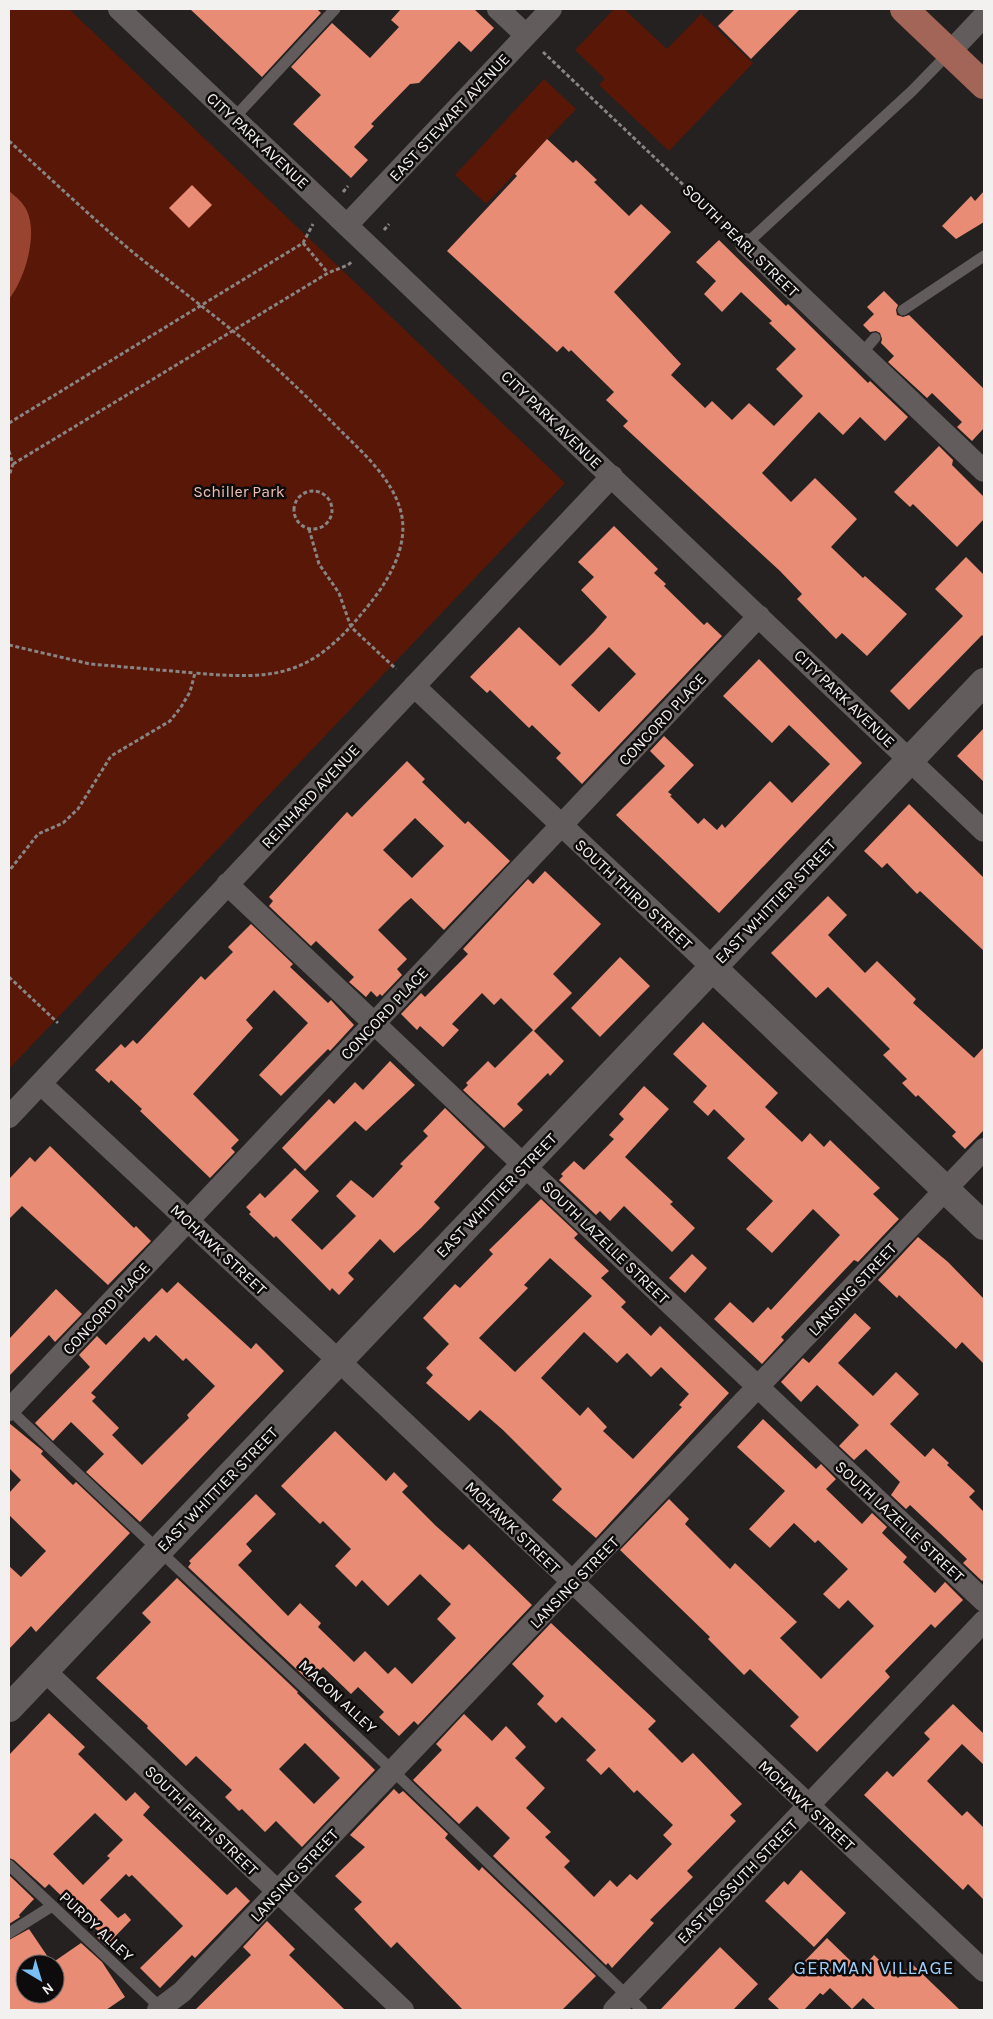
<svg xmlns="http://www.w3.org/2000/svg" width="993" height="2019" font-family="Karla,sans-serif">
  <style>
    .green { fill: #591707 }
    .water { fill: #994430 }
    .building { fill: #e98c75; fill-rule: evenodd }
    .lines { fill: none; stroke-linecap: round; stroke-linejoin: round }
    .path { stroke: #888584; stroke-width: 3; stroke-dasharray: 4 2.5; stroke-linecap: butt }
    .service { stroke: #625d5c; stroke-width: 11 }
    .minor { stroke: #625d5c; stroke-width: 22 }
    .tertiary { stroke: #625d5c; stroke-width: 28 }
    .primary { stroke: #a26557; stroke-width: 28 }
    .labels { text-anchor: middle; stroke-width: 5; stroke-linejoin: round; paint-order: stroke }
    .street-label { font-size: 16px; fill: #f3f0f0; stroke: #0d0b0b }
    .park-label { font-size: 16px; fill: #efbeb1; stroke: #0d0b0b }
    .quarter-label { font-size: 19px; letter-spacing: 1px; fill: #9ccef9; stroke: #0d0b0b }
  </style>
  <rect width="100%" height="100%" fill="#252120"/>
  <path class="green" d="M9 9H69L565 483 9 1069Z
    M614 9H624L667 49 701 14 753 63 669 151 599 85 605 79 575 50Z
    M544 79 576 109 486 204 455 175Z"/>
  <path class="water" d="M9 191C16 197 23 202 27 211 38 235 25 279 9 299Z"/>
  <path class="building" d="M190 9H317L321 13 262 77Z
    M401 9H474L494 28 471 52 459 41 419 83 410 84 371 124 374 126 354 147 368 160 351 178 293 124 321 95 291 67 332 23 370 58 399 27 391 20Z
    M735 9H800L751 59 718 26Z
    M547 139 573 163 576 160 597 180 594 182 629 216 641 204 671 232 614 292 681 364 671 375 705 408 712 401 732 420 749 403 774 426 803 396 776 369 796 349 769 323 772 321 741 292 722 312 704 294 716 281 696 262 719 240 786 306 788 304 868 383 870 381 908 417 885 441 860 417 843 435 819 412 762 473 791 502 815 478 857 519 831 547 863 578 865 576 907 614 867 656 842 633 836 639 797 599 802 594 780 571 623 426 628 421 606 400 614 392 571 350 569 352 563 346 557 352 447 251 517 176 515 174Z
    M192 185 212 205 189 228 169 208Z
    M984 191V222L956 239 942 226 971 196 975 201Z
    M884 291 898 305 896 310 897 315 903 317 909 315 984 389V428L972 441 957 427 962 422 932 393 927 398 888 362 894 356 881 343 882 339 880 333 876 331 870 332 863 325 874 314 867 307Z
    M939 446 953 460 952 465 984 497V519L957 547 913 504 910 507 894 492Z
    M614 526 658 569 654 573 666 584 664 586 704 625 707 622 722 636 582 784 556 758 561 753 532 725 529 728 490 690 487 693 470 677 519 627 560 666 594 632 607 617 581 590 594 577 578 562ZM609 647 636 674 599 712 571 685Z
    M966 557 984 575V637L982 635 909 710 890 691 963 616 935 589Z
    M759 659 862 763 719 913 616 815 665 766 650 751 664 736 694 765 668 792 672 795 670 796 698 824 704 818 717 830 722 824 725 828 770 781 792 803 830 764 789 725 772 743 723 696Z
    M984 728V782L957 756Z
    M407 761 425 779 422 782 465 824 468 821 510 861 444 930 411 898 404 904 378 930 407 959 397 969 402 975 382 996 380 994 377 997 371 991 366 997 349 982 354 977 316 941 311 946 269 906 273 901 269 897 347 812 352 817ZM415 818 444 846 412 878 383 850Z
    M909 804 984 878V951L920 891 917 894 887 863 882 868 864 851Z
    M545 871 601 924 553 974 572 993 534 1031 501 998 494 1005 482 993 452 1024 459 1030 443 1047 420 1026 417 1030 401 1014 421 993 425 997 468 954 463 949 528 879 533 884Z
    M828 896 847 915 828 935 865 973 877 961 916 999 913 1003 974 1058 984 1047V1130L965 1149 952 1136 956 1132 918 1095 916 1097 902 1083 907 1079 883 1055 890 1049 828 987 816 998 771 953Z
    M251 924 293 964 290 967 328 1003 331 1000 354 1025 330 1051 328 1049 281 1096 259 1075 308 1023 274 990 246 1020 253 1028 193 1094 239 1140 231 1148 235 1152 210 1178 140 1111 142 1109 111 1080 109 1083 95 1070 121 1044 125 1048 133 1040 137 1044 201 976 205 980 233 952 228 947Z
    M620 957 650 986 600 1037 571 1008Z
    M703 1022 778 1093 765 1107 802 1142 810 1133 824 1147 830 1140 880 1188 873 1194 899 1219 858 1262 854 1260 781 1337 784 1340 762 1364 714 1319 730 1302 753 1323 768 1307 771 1310 840 1235 813 1209 772 1253 746 1229 773 1201 727 1158 745 1139 714 1109 708 1116 693 1102 707 1086 673 1054Z
    M533 1030 564 1061 550 1076 548 1073 517 1104 523 1110 504 1128 463 1090 468 1085 466 1083 488 1061 495 1068Z
    M390 1061 415 1085 366 1131 355 1121 305 1171 282 1148 329 1099 334 1104 355 1082 363 1090Z
    M644 1086 669 1109 625 1157 673 1202 670 1204 695 1228 672 1252 624 1206 610 1221 600 1211 596 1215 559 1180 563 1176 561 1174 574 1161 584 1170 614 1139 609 1135 624 1119 619 1114Z
    M445 1108 485 1147 434 1202 440 1208 421 1228 394 1253 380 1239 348 1273 354 1279 339 1295 332 1288 330 1291 276 1236 274 1238 249 1214 251 1212 246 1207 260 1193 265 1198 295 1168 319 1191 291 1220 322 1250 356 1216 336 1196 351 1180 373 1198 403 1166 400 1164 428 1136 423 1131Z
    M50 1146 134 1228 136 1226 151 1241 108 1285 22 1206 9 1219V1179L30 1157 35 1162Z
    M541 1199 578 1234 574 1238 609 1271 601 1278 626 1302 621 1307 651 1336 660 1326 729 1393 596 1538 552 1500 562 1489 503 1430 480 1410 469 1421 426 1383 433 1375 426 1368 449 1344 423 1318 455 1284 460 1288 493 1254 489 1250ZM550 1258 592 1296 515 1372 479 1338 528 1288 524 1285ZM584 1332 617 1363 627 1353 651 1377 661 1367 689 1394 679 1405 682 1407 633 1459 603 1431 607 1427 588 1407 580 1416 541 1378Z
    M918 1237 948 1262 984 1299V1364L962 1342 956 1349 899 1295 897 1298 878 1280Z
    M692 1254 707 1268 685 1293 669 1278Z
    M178 1282 251 1349 256 1343 284 1371 140 1522 86 1472 104 1454 71 1422 53 1441 35 1423 90 1367 79 1355 97 1336 106 1345 162 1288 167 1293ZM156 1335 183 1361 186 1358 215 1386 187 1415 189 1418 142 1465 112 1435 119 1428 92 1401 96 1397 91 1393 144 1337 149 1342Z
    M56 1289 82 1314 55 1342 49 1335 9 1376V1339Z
    M855 1313 871 1328 838 1363 873 1396 896 1372 919 1394 890 1424 925 1457 933 1448 949 1463 947 1465 975 1491 969 1497 984 1512V1579L982 1581 963 1563 967 1559 941 1534 910 1505 906 1509 891 1495 900 1482 866 1449 854 1460 839 1446 859 1425 817 1385 801 1402 781 1382 803 1358 809 1363Z
    M763 1419 816 1469 821 1464 836 1479 826 1489 862 1524 872 1513 887 1527 882 1533 907 1557 903 1562 935 1593 945 1582 963 1600 935 1628 931 1624 885 1671 890 1677 817 1752 790 1726 799 1717 750 1669 744 1675 708 1639 710 1637 620 1550 669 1499 689 1519 685 1524 730 1569 735 1563 797 1622 780 1638 821 1679 874 1626 848 1600 839 1609 823 1594 848 1569 818 1540 815 1543 794 1523 770 1548 749 1529 785 1491 737 1447Z
    M9 1423 43 1451 41 1454 73 1485 76 1482 130 1533 36 1632 31 1626 9 1649V1566L21 1577 46 1551 9 1515V1493L21 1480 9 1468Z
    M335 1431 386 1481 394 1472 408 1486 402 1492 436 1526 463 1550 469 1544 532 1605 418 1725 414 1721 399 1736 379 1717 384 1712 358 1687 351 1694 323 1667 309 1681 188 1567 191 1563 189 1561 256 1494 276 1514 246 1544 252 1551 238 1565 288 1616 300 1603 321 1623 318 1627 354 1662 365 1651 388 1674 395 1667 412 1684 456 1638 437 1619 451 1604 420 1574 388 1606 362 1580 356 1587 335 1566 351 1549 323 1521 320 1524 281 1486Z
    M177 1578 298 1692 297 1693 375 1770 302 1847 276 1821 265 1832 242 1809 239 1811 225 1797 232 1790 196 1756 186 1766 147 1728 148 1726 96 1678 151 1622 142 1613ZM305 1743 340 1778 314 1804 279 1769Z
    M551 1623 656 1721 648 1729 682 1763 693 1753 742 1804 730 1815 736 1821 687 1871 693 1877 650 1920 654 1923 612 1968 608 1963 606 1965 493 1856 510 1838 477 1806 459 1824 413 1780 442 1750 436 1744 464 1714 492 1741 506 1726 526 1747 515 1758 545 1788 526 1808 551 1832 545 1837 570 1861 564 1867 594 1897 610 1880 617 1887 630 1874 637 1880 672 1844 663 1835 673 1825 637 1790 634 1793 609 1767 601 1775 586 1760 596 1750 562 1717 556 1723 537 1704 544 1696 512 1664Z
    M953 1704 984 1734V1765L962 1744 927 1781 962 1816 967 1811 984 1828V1900L968 1884 963 1890 864 1795 887 1771 893 1777 930 1739 924 1733Z
    M49 1713 85 1747 78 1754 126 1801 135 1792 150 1807 143 1815 227 1895 236 1887 250 1901 195 1958 192 1955 160 1988 140 1968 183 1926 132 1875 129 1877 126 1874 100 1900 118 1918 125 1913 131 1920 106 1946 94 1934 98 1931 49 1884 45 1888 14 1860 9 1858V1755ZM95 1813 123 1840 107 1856 110 1858 83 1885 53 1854Z
    M394 1789 399 1794 403 1791 448 1834 445 1838 479 1871 482 1867 596 1976 562 2010H463L397 1942 391 1948 354 1909 362 1902 335 1876 365 1847 350 1835Z
    M801 1870 846 1913 814 1947 765 1901 784 1881 788 1885Z
    M9 1875 34 1899 19 1915 20 1917 9 1924Z
    M267 1921 295 1949 289 1955 345 2010H195L251 1955 243 1947Z
    M29 1929 52 1963 81 1943 102 1962 125 1997 106 2010H9V1940ZM25 1964H55V1994H25Z
    M827 1938 860 1970 874 1955 898 1978 912 1964 960 2010H876L863 1998 852 2009 830 1988 823 1995 820 1993 804 2010H780L768 1999Z
    M720 1947 758 1984 733 2010H660Z"/>
  <g class="lines">
    <path class="path" d="M543 52 729 228
      M9 141C51 179 92 218 135 254 176 287 219 318 258 352 286 376 312 402 338 428 363 453 392 478 401 512 410 549 385 586 363 612 310 677 275 680 195 673L190 692 181 707 170 721 111 756 78 809 63 823 38 834 9 871
      M343 192 348 186
      M384 230 389 224
      M303 243 328 273
      M9 423 303 243 313 224
      M9 451 13 464 9 476
      M13 464 328 273 348 265 353 261
      M294 510a19 19 0 1 1 38 0a19 19 0 1 1-38 0Z
      M309 529 319 564 339 593 351 627 396 669
      M9 645 90 664 195 673
      M9 977 58 1023"/>
    <path class="service" d="M234 118 335 9
      M746 244 912 91 950 52
      M903 310 984 256
      M861 354 875 338
      M9 1409 393 1771 642 2010
      M9 1865 163 2010
      M9 1933 52 1906"/>
    <path class="minor" d="M119 9 984 831
      M498 9 526 35
      M950 52 984 16
      M347 225 551 9
      M746 244 984 471
      M414 686 712 967
      M227 884 984 1601
      M41 1084 339 1361 984 1971
      M9 1117 612 476
      M9 1410 759 616
      M45 1671 403 2010
      M158 2010 182 1992 984 1149
      M614 2010 984 1621"/>
    <path class="tertiary" d="M712 967 984 1226
      M9 1708 984 682"/>
    <path class="primary" d="M904 9 984 85"/>
  </g>
  <g class="labels">
    <g class="street-label">
      <text transform="translate(449 117) rotate(-47)" y="6">EAST STEWART AVENUE</text>
      <text transform="translate(258 140) rotate(43)" y="6">CITY PARK AVENUE</text>
      <text transform="translate(741 240) rotate(44)" y="6">SOUTH PEARL STREET</text>
      <text transform="translate(552 419) rotate(44)" y="6">CITY PARK AVENUE</text>
      <text transform="translate(845 698) rotate(44)" y="6">CITY PARK AVENUE</text>
      <text transform="translate(662 719) rotate(-47)" y="6">CONCORD PLACE</text>
      <text transform="translate(310 796) rotate(-47)" y="6">REINHARD AVENUE</text>
      <text transform="translate(634 894) rotate(43)" y="6">SOUTH THIRD STREET</text>
      <text transform="translate(775 901) rotate(-46)" y="6">EAST WHITTIER STREET</text>
      <text transform="translate(384 1013) rotate(-47)" y="6">CONCORD PLACE</text>
      <text transform="translate(496 1195) rotate(-46)" y="6">EAST WHITTIER STREET</text>
      <text transform="translate(606 1242) rotate(44)" y="6">SOUTH LAZELLE STREET</text>
      <text transform="translate(219 1249) rotate(43)" y="6">MOHAWK STREET</text>
      <text transform="translate(852 1289) rotate(-47)" y="6">LANSING STREET</text>
      <text transform="translate(106 1308) rotate(-47)" y="6">CONCORD PLACE</text>
      <text transform="translate(217 1489) rotate(-46)" y="6">EAST WHITTIER STREET</text>
      <text transform="translate(900 1521) rotate(43)" y="6">SOUTH LAZELLE STREET</text>
      <text transform="translate(513 1527) rotate(44)" y="6">MOHAWK STREET</text>
      <text transform="translate(574 1582) rotate(-46)" y="6">LANSING STREET</text>
      <text transform="translate(338 1696) rotate(43)" y="6">MACON ALLEY</text>
      <text transform="translate(807 1805) rotate(43)" y="6">MOHAWK STREET</text>
      <text transform="translate(202 1820) rotate(44)" y="6">SOUTH FIFTH STREET</text>
      <text transform="translate(294 1875) rotate(-47)" y="6">LANSING STREET</text>
      <text transform="translate(737 1881) rotate(-46)" y="6">EAST KOSSUTH STREET</text>
      <text transform="translate(97 1926) rotate(43)" y="6">PURDY ALLEY</text>
    </g>
    <g class="park-label">
      <text x="239" y="497">Schiller Park</text>
    </g>
    <g class="quarter-label">
      <text x="874" y="1974">GERMAN VILLAGE</text>
    </g>
  </g>
  <rect width="993" height="2019" fill="none" stroke="#f3f0f0" stroke-width="20"/>
  <g transform="translate(40 1979) rotate(142)"><circle r="24" fill="#0d0b0b" stroke="#696767"/>
  <path d="M0-4L9 19L0 12L-9 19Z" fill="#79bff8"/>
  <text y="-8" font-size="14" font-weight="bold" text-anchor="middle" fill="#f3f0f0">N</text>
  </g>
</svg>
